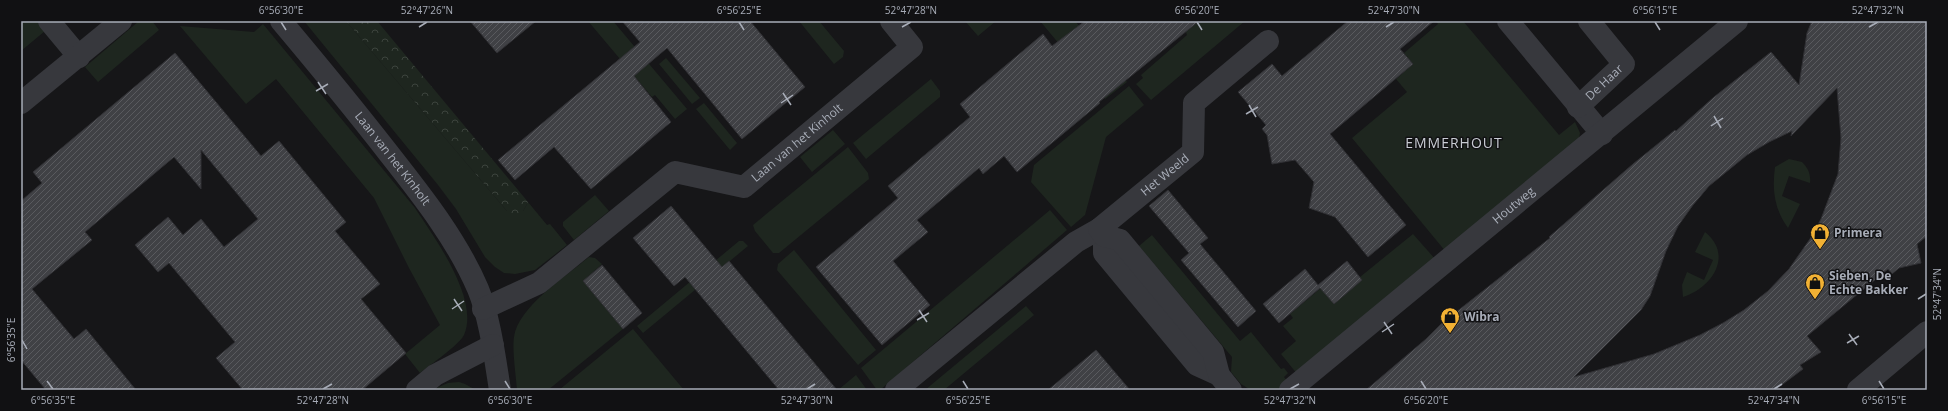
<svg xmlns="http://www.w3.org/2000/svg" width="1948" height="411" font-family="'Open Sans',sans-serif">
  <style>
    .green { fill: #1e261f }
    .forest { fill: url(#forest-crowns) }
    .building { fill: url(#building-hatch); stroke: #303034; fill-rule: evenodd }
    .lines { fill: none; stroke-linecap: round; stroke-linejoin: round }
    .minor { stroke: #37383d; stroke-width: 22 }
    .ticks { fill: none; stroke: #a8adb8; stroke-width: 1.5 }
    .labels { text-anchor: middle; stroke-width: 3; stroke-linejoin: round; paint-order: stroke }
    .street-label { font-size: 12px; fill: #a8adb8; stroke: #111113 }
    .poi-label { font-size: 12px; font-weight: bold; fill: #a8adb8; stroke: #111113; text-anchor: start }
    .quarter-label { font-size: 14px; letter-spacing: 1px; fill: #c9ccd4; stroke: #111113 }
    .neatline { fill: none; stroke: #a8adb8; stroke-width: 1.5 }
    .ticks-label { font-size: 10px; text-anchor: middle; fill: #a8adb8 }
  </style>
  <defs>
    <pattern id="forest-crowns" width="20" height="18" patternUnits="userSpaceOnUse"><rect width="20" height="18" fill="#1e261f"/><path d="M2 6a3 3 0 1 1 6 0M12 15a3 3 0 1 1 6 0" fill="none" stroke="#3c433d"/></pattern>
    <pattern id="building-hatch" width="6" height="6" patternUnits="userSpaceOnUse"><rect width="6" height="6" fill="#404145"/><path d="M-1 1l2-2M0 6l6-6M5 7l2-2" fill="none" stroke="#595a5e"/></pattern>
  </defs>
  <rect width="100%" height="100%" fill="#161618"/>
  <path class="green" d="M25 21H37L45 31 21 51V24Z
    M139 21H152L159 30 98 82 85 67Z
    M304 21H346L507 211H523L528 202 547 225 550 224 567 245 535 270 515 274 504 273 495 267 485 257 456 209 438 185Z
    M588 21H613L687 109 675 119 655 95 652 97Z
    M799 21H819L844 51 843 57 834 64Z
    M965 21H996L978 36Z
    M1040 21H1075L1127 82 1105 99Z
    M1199 21H1245L1151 100 1136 84 1143 78 1141 75 1187 35 1186 32Z
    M1436 21H1463L1559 135 1575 122 1580 133 1579 138 1446 252 1352 138 1407 92 1396 79 1413 64 1404 53 1438 24Z
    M263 24 415 208C434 237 480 299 464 335 459 345 430 365 420 373L405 354 440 325 409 268 374 198 276 79 246 104 180 26 254 32Z
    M666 58 700 98 692 104 659 64Z
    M931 79 940 91V97L866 159 853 143Z
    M1129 86 1144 105 1106 137 1085 215 1071 227 1031 182 1034 165Z
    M704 103 737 143 730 150 696 109Z
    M833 130 845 144 812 172 800 157Z
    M848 147 868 173 869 179 779 253H773L755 231 753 225Z
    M1789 159 1802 162C1808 168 1811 174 1810 183L1789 176 1782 196 1800 204 1788 228C1774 209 1772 189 1775 167Z
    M595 195 609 211 574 240 563 226V222Z
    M1050 210 1067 230 880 390H877L861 368Z
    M1705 232C1734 255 1712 288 1683 297L1682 285 1687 272 1704 280 1713 260 1695 252Z
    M1413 234 1436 260 1298 375 1281 354 1296 341 1283 326 1293 318 1290 314 1321 288 1334 304 1362 280 1360 277Z
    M1152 235 1240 341 1251 332 1281 369 1284 368 1288 373 1284 377 1289 383 1278 390 1249 389 1241 384 1231 372 1232 357 1139 246Z
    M739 241H743L748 246 643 333 637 326Z
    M794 250 876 350 858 365 777 270 778 264Z
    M589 257 595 258 602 264 583 281 623 329 548 390H517C516 376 512 350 514 337 518 307 565 277 589 257Z
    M1026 306 1034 315 944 390H925Z
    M633 329 684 390H559Z
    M856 375 867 390H838Z
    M459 382 465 384 476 390 434 389 448 383Z"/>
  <path class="forest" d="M346 21H377L528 202 523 211 514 216 507 211Z"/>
  <path class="building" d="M470 21H536L497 53Z
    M622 21H750L805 87 742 139 667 48 634 76 671 122 591 189 554 147 515 180 498 160 640 42Z
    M1085 21H1199L1099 102 1100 103 1017 172 1004 156 983 174 979 168 917 220 928 232 893 261 930 305 882 345 816 267 898 198 888 186 970 117 960 104 1043 34 1052 46Z
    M1348 21H1434L1400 49 1413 64 1330 134 1406 225 1368 257 1335 217 1309 208 1314 182 1295 160 1272 164 1267 135 1262 129 1266 125 1238 92 1272 64 1282 76Z
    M1812 21H1927V236L1917 244 1921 263 1899 268 1892 274 1888 269 1807 336 1821 352 1800 365 1803 369 1775 390H1366L1426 339 1441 324 1550 238 1549 237 1633 164 1675 130 1676 131 1714 97 1771 52 1799 85 1807 33ZM1837 88 1841 138 1838 174 1821 219 1810 239 1789 269 1768 291 1744 310 1723 323 1700 335 1654 354 1574 377 1641 310 1650 296 1666 251 1678 226 1693 205 1709 186 1747 155 1769 142 1792 131 1791 136Z
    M175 53 261 156 279 141 346 222 335 231 380 284 361 299 406 353 362 390H243L216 358 235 342 169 263 158 272 135 245 168 217 183 235 201 219 224 247 258 219 201 150V189L174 157 85 232 92 240 32 289 74 339 86 329 136 390H46L21 360V201L42 183 33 172Z
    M1168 190 1208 238 1200 244 1256 311 1238 327 1181 260 1189 253 1149 206Z
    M671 206 722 267 729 261 837 390H779L685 277 674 286 633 238Z
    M1347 261 1362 280 1334 304 1320 288 1279 323 1263 304 1305 269 1318 285Z
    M602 265 642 313 623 329 583 281Z
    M1096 350 1130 390H1048Z"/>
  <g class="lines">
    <g class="minor">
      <path d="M49 21 79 57"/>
      <path id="s1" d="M281 21C318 65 355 110 390 155 423 197 457 240 478 289 490 318 495 359 500 390"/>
      <path d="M1508 21 1602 134"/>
      <path d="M21 103 121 21"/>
      <path id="s2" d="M1578 107 1624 64 1589 21"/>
      <path d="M1104 236V253L1197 365 1219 375"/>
      <path id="s3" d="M483 309 539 283 675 172 744 187 912 47 891 21"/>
      <path d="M417 390 435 375 493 345"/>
      <path d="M896 390 1076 242 1099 229"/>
      <path id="s4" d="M1231 390 1219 375 1213 352 1120 240 1104 236 1099 229 1193 152 1194 103 1268 41"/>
      <path id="s5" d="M1290 390 1737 21"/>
      <path d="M1858 390 1927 332"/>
    </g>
  </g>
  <path class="ticks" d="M281 22 286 30M739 22 744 30M1197 22 1202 30M1655 22 1660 30M419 27 427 22M902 27 911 22M1386 27 1394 22M1869 27 1878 22M318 82 326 94M316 91 328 84M783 93 791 105M781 103 793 95M1249 105 1256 117M1246 114 1258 107M1714 116 1721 128M1711 126 1723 118M454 299 462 311M1918 299 1926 294M452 309 464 301M919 310 927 322M917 320 929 313M1384 322 1392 334M1382 332 1394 324M1849 334 1857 345M22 340 27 349M1847 343 1859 336M47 381 53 389M505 381 510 389M963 381 968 389M1421 381 1426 389M1879 381 1884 389M323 389 332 384M807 389 815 384M1290 389 1299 384M1774 389 1782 384"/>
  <defs>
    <g id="shop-pin" transform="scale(1)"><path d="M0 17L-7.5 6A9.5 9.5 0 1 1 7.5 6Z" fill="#f2b134" stroke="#111113"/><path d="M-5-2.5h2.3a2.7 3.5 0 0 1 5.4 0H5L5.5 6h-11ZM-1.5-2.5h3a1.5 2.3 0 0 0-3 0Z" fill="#111"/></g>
  </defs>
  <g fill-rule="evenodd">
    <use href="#shop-pin" x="1820" y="233"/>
    <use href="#shop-pin" x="1815" y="283"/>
    <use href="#shop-pin" x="1450" y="317"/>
  </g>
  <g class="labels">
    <g class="street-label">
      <text dy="4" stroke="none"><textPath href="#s2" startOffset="36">De Haar</textPath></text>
      <text dy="4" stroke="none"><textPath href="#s3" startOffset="377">Laan van het Kinholt</textPath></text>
      <text dy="4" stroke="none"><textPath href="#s1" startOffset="177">Laan van het Kinholt</textPath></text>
      <text dy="4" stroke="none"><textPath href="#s4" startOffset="299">Het Weeld</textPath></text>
      <text dy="4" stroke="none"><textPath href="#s5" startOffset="290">Houtweg</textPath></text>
    </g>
    <g class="poi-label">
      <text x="1834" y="237">Primera</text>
      <text x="1829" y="280">Sieben, De<tspan x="1829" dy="14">Echte Bakker</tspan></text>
      <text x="1464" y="321">Wibra</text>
    </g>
    <g class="quarter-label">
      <text x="1454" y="148">EMMERHOUT</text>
    </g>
  </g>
  <rect width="1948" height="411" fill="none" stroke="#111113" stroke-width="44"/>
  <rect x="22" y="22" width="1904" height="367" class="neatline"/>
  <g class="ticks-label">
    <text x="281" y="14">6°56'30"E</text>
    <text x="427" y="14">52°47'26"N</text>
    <text x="739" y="14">6°56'25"E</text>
    <text x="911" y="14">52°47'28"N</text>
    <text x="1197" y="14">6°56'20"E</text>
    <text x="1394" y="14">52°47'30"N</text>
    <text x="1655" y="14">6°56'15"E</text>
    <text x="1878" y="14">52°47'32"N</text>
    <text transform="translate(1937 294) rotate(-90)" y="4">52°47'34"N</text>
    <text transform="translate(11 340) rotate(-90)" y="4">6°56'35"E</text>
    <text x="53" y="404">6°56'35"E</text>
    <text x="323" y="404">52°47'28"N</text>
    <text x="510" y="404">6°56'30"E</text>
    <text x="807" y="404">52°47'30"N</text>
    <text x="968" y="404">6°56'25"E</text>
    <text x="1290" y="404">52°47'32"N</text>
    <text x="1426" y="404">6°56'20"E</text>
    <text x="1774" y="404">52°47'34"N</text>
    <text x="1884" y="404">6°56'15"E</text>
  </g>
</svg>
